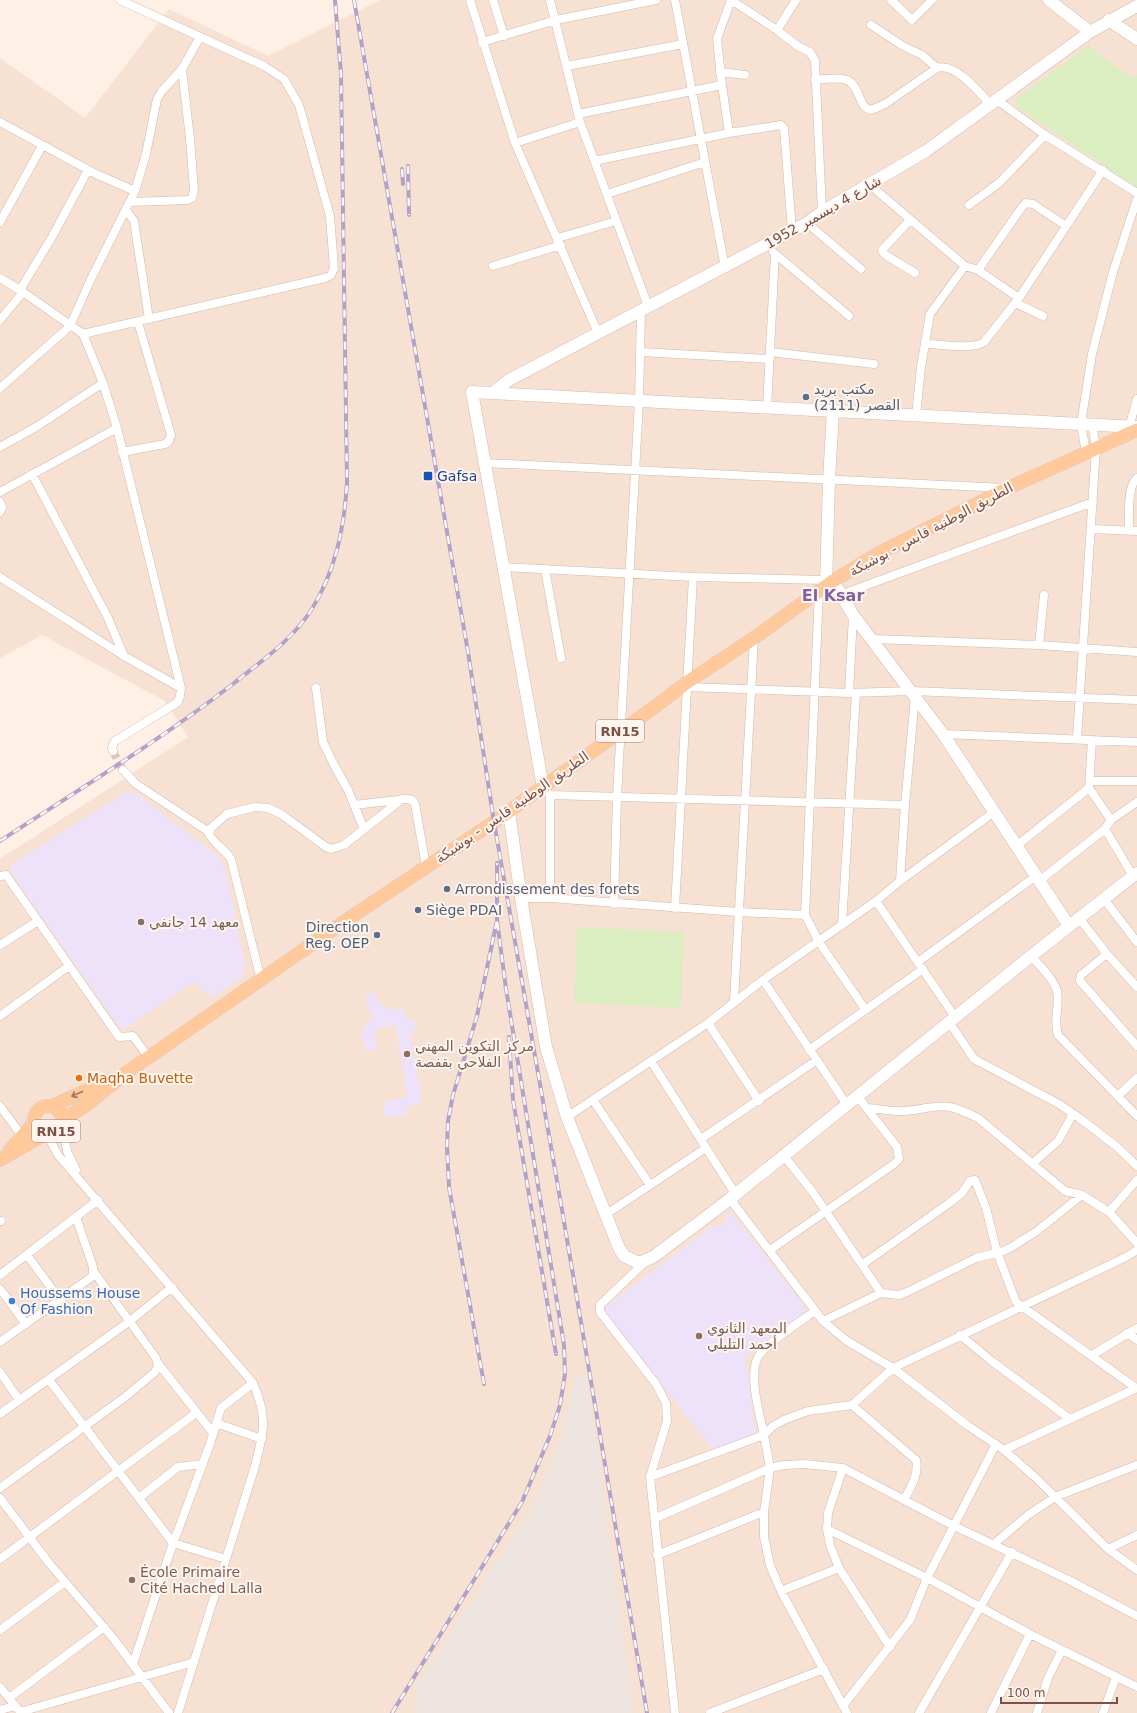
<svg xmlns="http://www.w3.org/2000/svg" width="1137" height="1713" font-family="'DejaVu Sans',Vazirmatn,sans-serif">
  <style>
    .residential { fill: #f7e1d3 }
    .industrial { fill: #eee4e0 }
    .education { fill: #eee2fb }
    .green { fill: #dbeec2 }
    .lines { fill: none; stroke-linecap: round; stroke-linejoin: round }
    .street-tunnel { stroke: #ddc8be; stroke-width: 8; stroke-dasharray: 8 4; stroke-linecap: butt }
    .street-casing { stroke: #d4b8ac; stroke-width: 9 }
    .secondary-casing { stroke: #dab8ac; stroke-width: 13 }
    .primary-casing { stroke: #dacecb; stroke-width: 14 }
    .street { stroke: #fff; stroke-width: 8 }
    .secondary { stroke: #fff; stroke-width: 12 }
    .primary { stroke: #ffc99c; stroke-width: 13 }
    .rail-casing { stroke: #b1a2ca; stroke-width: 4 }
    .rail { stroke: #fff5ee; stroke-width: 2.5; stroke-dasharray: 8; stroke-linecap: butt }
    .oneway { stroke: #a37560 }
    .service-dot { fill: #5c6f8a; stroke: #fff5ee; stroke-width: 1.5 }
    .transit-dot { fill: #1a4fb4; stroke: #fff5ee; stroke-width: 1.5 }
    .education-dot { fill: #8d6e63; stroke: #fff5ee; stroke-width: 1.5 }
    .food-dot { fill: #e8710a; stroke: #fff5ee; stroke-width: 1.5 }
    .shop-dot { fill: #3f7fe0; stroke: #fff5ee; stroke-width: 1.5 }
    .labels { text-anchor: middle; stroke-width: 4; stroke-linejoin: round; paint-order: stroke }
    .shield { fill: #fff5ee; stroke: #a38279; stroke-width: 1 }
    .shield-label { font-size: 13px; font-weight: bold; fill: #7b5147 }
    .street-label { font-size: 14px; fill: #7b5147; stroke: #fff5ee }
    .service-label { font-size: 14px; fill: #4e5e75; stroke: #fff5ee; text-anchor: start }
    .transit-label { font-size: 14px; fill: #164399; stroke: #fff5ee; text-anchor: start }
    .education-label { font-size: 14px; fill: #785e54; stroke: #fff5ee; text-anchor: start }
    .food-label { font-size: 14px; fill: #c56008; stroke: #fff5ee; text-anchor: start }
    .shop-label { font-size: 14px; fill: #366cbe; stroke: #fff5ee; text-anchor: start }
    .quarter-label { font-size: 16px; font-weight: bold; fill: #80629f; stroke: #fff5ee }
  </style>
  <rect width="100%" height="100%" fill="#fef0e5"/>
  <path class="residential" d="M380 0H1137V1713H0V859L188 737 165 701 42 635 0 658V58L85 118 169 9 268 56Z"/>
  <path class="industrial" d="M587 1375 634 1713H415L416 1687 533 1506 560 1441 576 1377Z"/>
  <path class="education" d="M134 792 219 857 227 877 245 967 243 976 211 998 193 982 124 1029 120 1028 10 871 11 865 125 793Z
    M374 990 379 1003 392 1010 404 1009 407 1021 414 1019 416 1032H410L422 1102 405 1107 409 1114 386 1118 382 1103 407 1097 396 1025 374 1029 377 1049 366 1051 361 1033 372 1016 365 995Z
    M731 1212 805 1307 804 1314 745 1359 756 1434 714 1451 603 1309 714 1225 719 1227 726 1222V1216Z"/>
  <path class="green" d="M1088 46 1133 79 1137 74V188L1016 106V99Z
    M577 927 684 932 681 1008 574 1003Z"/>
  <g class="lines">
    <path class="street-tunnel" d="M113 751 123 770"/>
    <g class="street-casing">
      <path id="street" d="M470 0 515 143 598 333
        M493 0 504 36
        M550 0 580 122 648 306
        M675 0 725 268
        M731 0 777 30
        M796 0 777 30 799 47 810 52 815 61 822 212
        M891 0 912 20 932 0
        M871 25 903 46 922 55 937 68
        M482 42 556 20 656 0
        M567 66 683 44
        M720 72 745 75
        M815 80C825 79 838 77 847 80 860 85 858 108 871 110L885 104 937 68C955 62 979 92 990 104
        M997 100 1045 135 1137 193
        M578 114 722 85
        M0 122 96 174 135 191 90 281 70 326 0 388
        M729 133 722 85 717 39 731 0
        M515 143 580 122
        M594 161 729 133 781 125 784 128 792 231
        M870 185 965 266
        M135 191 146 154 157 99 162 91 182 69 200 37
        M607 194 705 162
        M130 202 188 200 192 198 194 190 190 139 182 69
        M969 205 999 183 1045 135
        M126 210 134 221 149 319
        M910 220 882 250 884 254 915 273
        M0 222 42 146
        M807 223 861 269
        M558 238 616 221
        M773 252 849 316
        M493 266 561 245
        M978 270 1022 207 1026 203 1033 204 1066 226
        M0 278 23 292 83 334 103 383 117 428 181 688 180 696 178 702 115 741 112 747 113 751
        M20 290 52 237 88 170
        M1015 303 1043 316
        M0 320 23 292
        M83 334 325 278 331 275 334 268 330 216 299 105 284 79 264 66 120 0
        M926 344C940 344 973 350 984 342L1019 298 1103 170
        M641 352 770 359
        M770 352 874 364
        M767 408 775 254
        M916 415 921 367 930 314 965 266 978 270 1019 298
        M1129 427 1137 399
        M0 447 36 427 103 383
        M122 452 165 444 169 441 171 435 138 322
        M1086 452 1081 424 1092 354 1113 272 1137 199
        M485 463 1005 488
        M32 474 108 618 124 656
        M0 492 117 428
        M0 502 2 507 0 512
        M1091 529 1137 531
        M1129 530C1129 518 1127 485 1137 478
        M502 567 693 577 825 580
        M545 569 561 658
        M0 577 124 656 181 688
        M819 591 805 915 819 942 865 1009
        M840 595 1093 502
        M873 639 1039 645 1137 652
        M1039 645 1044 595
        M686 687 849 693 912 691 1137 700
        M316 688 323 742 333 763 348 790 364 829
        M849 693 853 615
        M943 734 1137 742
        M1077 739 1096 447 1092 425
        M1092 740 1089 788 1111 820
        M123 770 136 784 209 832
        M1090 781H1137
        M547 792 550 795V898
        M550 795 905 805
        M354 805 407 799 412 800 415 804 426 866
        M1105 829 1133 876
        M1016 846 1089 788
        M0 876 6 875 119 1037 133 1036 149 1058
        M900 881 905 805 915 697
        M1039 881 1105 829 1111 820 1137 802
        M521 898H550L738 912 805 915
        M1104 899 1137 942
        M876 901 955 1017
        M614 904 617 797 639 401 641 310
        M675 908 693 577
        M1079 918 1107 954 1137 987
        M842 925 856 693
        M0 945 38 921
        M1107 954 1081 975 1080 981 1137 1046
        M1031 956C1039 965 1054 979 1057 991 1060 1006 1053 1020 1058 1035L1137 1116
        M918 962 1036 876
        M261 980 231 859C225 849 214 844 209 834L211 828 227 814 255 807 268 808 281 814 326 847 331 849 344 845 402 799
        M763 980 847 1105
        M734 1001 754 638
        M0 1016 69 966
        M949 1022 974 1059 1059 1104 1078 1117 1116 1146 1137 1166
        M708 1023 759 1101
        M809 1050 923 969
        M651 1061 736 1195
        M1118 1096 1137 1078
        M593 1100 650 1185
        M0 1106 22 1136
        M868 1108C880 1109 893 1112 905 1111 941 1107 943 1100 978 1118L1065 1191 1082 1195 1109 1212 1137 1243
        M567 1117 708 1023 763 980 876 901 900 881 994 812
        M62 1122 67 1151 76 1170
        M47 1134 58 1155 253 1383C268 1417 264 1431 255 1466L178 1713
        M701 1139 817 1060
        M784 1156 812 1191 881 1293
        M1033 1163 1058 1141 1073 1114
        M730 1199 823 1321 847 1341 893 1368 967 1425 1004 1450 1035 1477 1108 1549 1137 1570
        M1109 1212 1137 1180
        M605 1215 706 1148
        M0 1221H1
        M770 1250 894 1164 899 1159 897 1147 858 1097
        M27 1255 60 1300
        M646 1261 600 1305V1312L656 1384 666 1403 667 1421 650 1477 675 1713
        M863 1264 948 1204 962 1193 970 1181 975 1180 986 1208 997 1252 1016 1302 1136 1388
        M0 1275 98 1200
        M0 1289 26 1324
        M823 1321 881 1293 899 1295 907 1292 976 1258 1004 1251 1015 1245 1037 1231 1082 1195
        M1127 1333 1137 1340
        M960 1335 993 1362 1070 1419
        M0 1342 93 1276V1267L76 1217
        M1092 1355 1137 1328
        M157 1362 213 1433
        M0 1372 19 1400
        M49 1380 173 1543 226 1559
        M852 1405 916 1460C919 1475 911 1487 904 1500
        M0 1414 130 1321 172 1287
        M216 1423 262 1439
        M764 1435 773 1426 784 1420 808 1411 852 1405 893 1368 1126 1257 1137 1250
        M764 1435C760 1415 748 1376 758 1357 765 1344 801 1321 815 1311
        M1004 1450 1137 1388
        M843 1468 828 1513 827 1529 830 1545 839 1568 890 1647
        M650 1477 764 1435 770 1468 656 1518
        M0 1488 125 1397 155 1372 158 1367 156 1358 94 1272
        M0 1498 49 1563 113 1638 169 1713
        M139 1498 178 1467 203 1464
        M827 1529 927 1578 1030 1634 1137 1687
        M994 1544 1028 1515 1055 1497 1137 1465
        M1108 1549 1137 1535
        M657 1555 764 1512
        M0 1559 196 1413
        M781 1591 839 1568
        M0 1630 65 1582
        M133 1664 170 1552 210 1444 221 1408 253 1383
        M0 1687 21 1713
        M9 1698 104 1627
        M843 1706 910 1620 927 1578 996 1444
        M0 1710 15 1706
        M20 1712 194 1662
        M710 1713 824 1669
        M847 1713 781 1591 770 1565 764 1537V1512L770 1468 784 1465 804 1464 843 1468 954 1526 1069 1580 1137 1616
        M919 1713 1012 1552
        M991 1713 1030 1634
        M1037 1713 1048 1678 1062 1650
        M1103 1713 1116 1677"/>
    </g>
    <g class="secondary-casing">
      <path id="secondary" d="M1049 0 1090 32
        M1109 20 1137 39
        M493 393 509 380 807 223 822 212 926 151 1090 32 1137 6
        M833 581 853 615 943 734 1069 926
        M826 587 829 480 833 411
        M543 787 472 392 1137 427
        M509 811 521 898 546 1047 567 1117 619 1248 624 1256 639 1263 653 1257 730 1199 1031 956 1137 873"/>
    </g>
    <g class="primary-casing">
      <path id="primary" d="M34 1120a14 14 0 1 1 28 0a14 14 0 1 1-28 0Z
        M52 1106 110 1080
        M62 1120 85 1106 126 1073 351 917 494 822 656 706 686 683 754 638 833 581 879 553 1008 488 1137 430
        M10 1150 34 1123
        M0 1160 45 1134"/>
    </g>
    <use href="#street" class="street"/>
    <use href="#secondary" class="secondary"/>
    <use href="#primary" class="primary"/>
    <g class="rail-casing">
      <path id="rail" d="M354 0 468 652 494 822 561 1204 647 1713
        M408 166 409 215
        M402 169 403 184
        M0 841C78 790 159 741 233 684 260 662 290 642 310 612 335 573 344 530 347 483L341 74 335 0
        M509 1037 513 1100 556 1354
        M484 1384 449 1187 447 1147 448 1121 453 1095 477 1016 497 920V863
        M392 1713 522 1502 550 1436 560 1405 565 1374 564 1345 506 989 497 920"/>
    </g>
    <use href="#rail" class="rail"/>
  </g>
  <defs><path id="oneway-shaft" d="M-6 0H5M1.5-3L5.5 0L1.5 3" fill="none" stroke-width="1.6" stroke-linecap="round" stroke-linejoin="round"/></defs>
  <use class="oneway" href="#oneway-shaft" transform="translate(77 1094) rotate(156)"/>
  <g class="service-dot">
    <circle cx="806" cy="397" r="4"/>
    <circle cx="447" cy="889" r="4"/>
    <circle cx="418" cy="910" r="4"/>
    <circle cx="377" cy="935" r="4"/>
  </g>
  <rect class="transit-dot" x="423" y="471" width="10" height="10" rx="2"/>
  <g class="education-dot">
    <circle cx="141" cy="922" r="4"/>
    <circle cx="407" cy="1054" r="4"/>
    <circle cx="699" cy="1336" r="4"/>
    <circle cx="132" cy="1580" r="4"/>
  </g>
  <circle class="food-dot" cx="79" cy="1078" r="4"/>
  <circle class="shop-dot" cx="12" cy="1301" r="4"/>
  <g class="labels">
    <g class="shield">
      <rect x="596" y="720" width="48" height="22" rx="3"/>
      <rect x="32" y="1120" width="48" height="22" rx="3"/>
    </g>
    <g class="shield-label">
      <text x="620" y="736">RN15</text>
      <text x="56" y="1136">RN15</text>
    </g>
    <g class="street-label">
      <text transform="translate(823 212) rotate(-30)" y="5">شارع 4 ديسمبر 1952</text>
      <text transform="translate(931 529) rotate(-28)" y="5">الطريق الوطنية قابس - بوشبكة</text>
      <text transform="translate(512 807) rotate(-35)" y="5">الطريق الوطنية قابس - بوشبكة</text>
    </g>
    <g class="service-label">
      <text x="814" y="394">مكتب بريد<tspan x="814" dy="16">القصر (2111)</tspan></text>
      <text x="455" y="894">Arrondissement des forets</text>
      <text x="426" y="915">Siège PDAI</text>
      <text x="369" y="932" text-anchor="end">Direction<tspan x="369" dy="16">Reg. OEP</tspan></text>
    </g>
    <g class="transit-label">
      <text x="437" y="481">Gafsa</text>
    </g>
    <g class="education-label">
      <text x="149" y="927">معهد 14 جانفي</text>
      <text x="415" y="1051">مركز التكوين المهني<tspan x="415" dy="16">الفلاحي بقفصة</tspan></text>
      <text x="707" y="1333">المعهد الثانوي<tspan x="707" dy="16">أحمد التليلي</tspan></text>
      <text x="140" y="1577">École Primaire<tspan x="140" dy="16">Cité Hached Lalla</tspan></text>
    </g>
    <g class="food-label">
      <text x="87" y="1083">Maqha Buvette</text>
    </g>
    <g class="shop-label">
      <text x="20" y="1298">Houssems House<tspan x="20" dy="16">Of Fashion</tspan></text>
    </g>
    <g class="quarter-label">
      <text x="833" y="601">El Ksar</text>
    </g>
  </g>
  <path d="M1001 1697v6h116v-6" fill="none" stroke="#7b5147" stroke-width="2"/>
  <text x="1007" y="1697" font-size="12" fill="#7b5147" stroke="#fff5ee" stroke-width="3" paint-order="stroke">100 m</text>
</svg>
